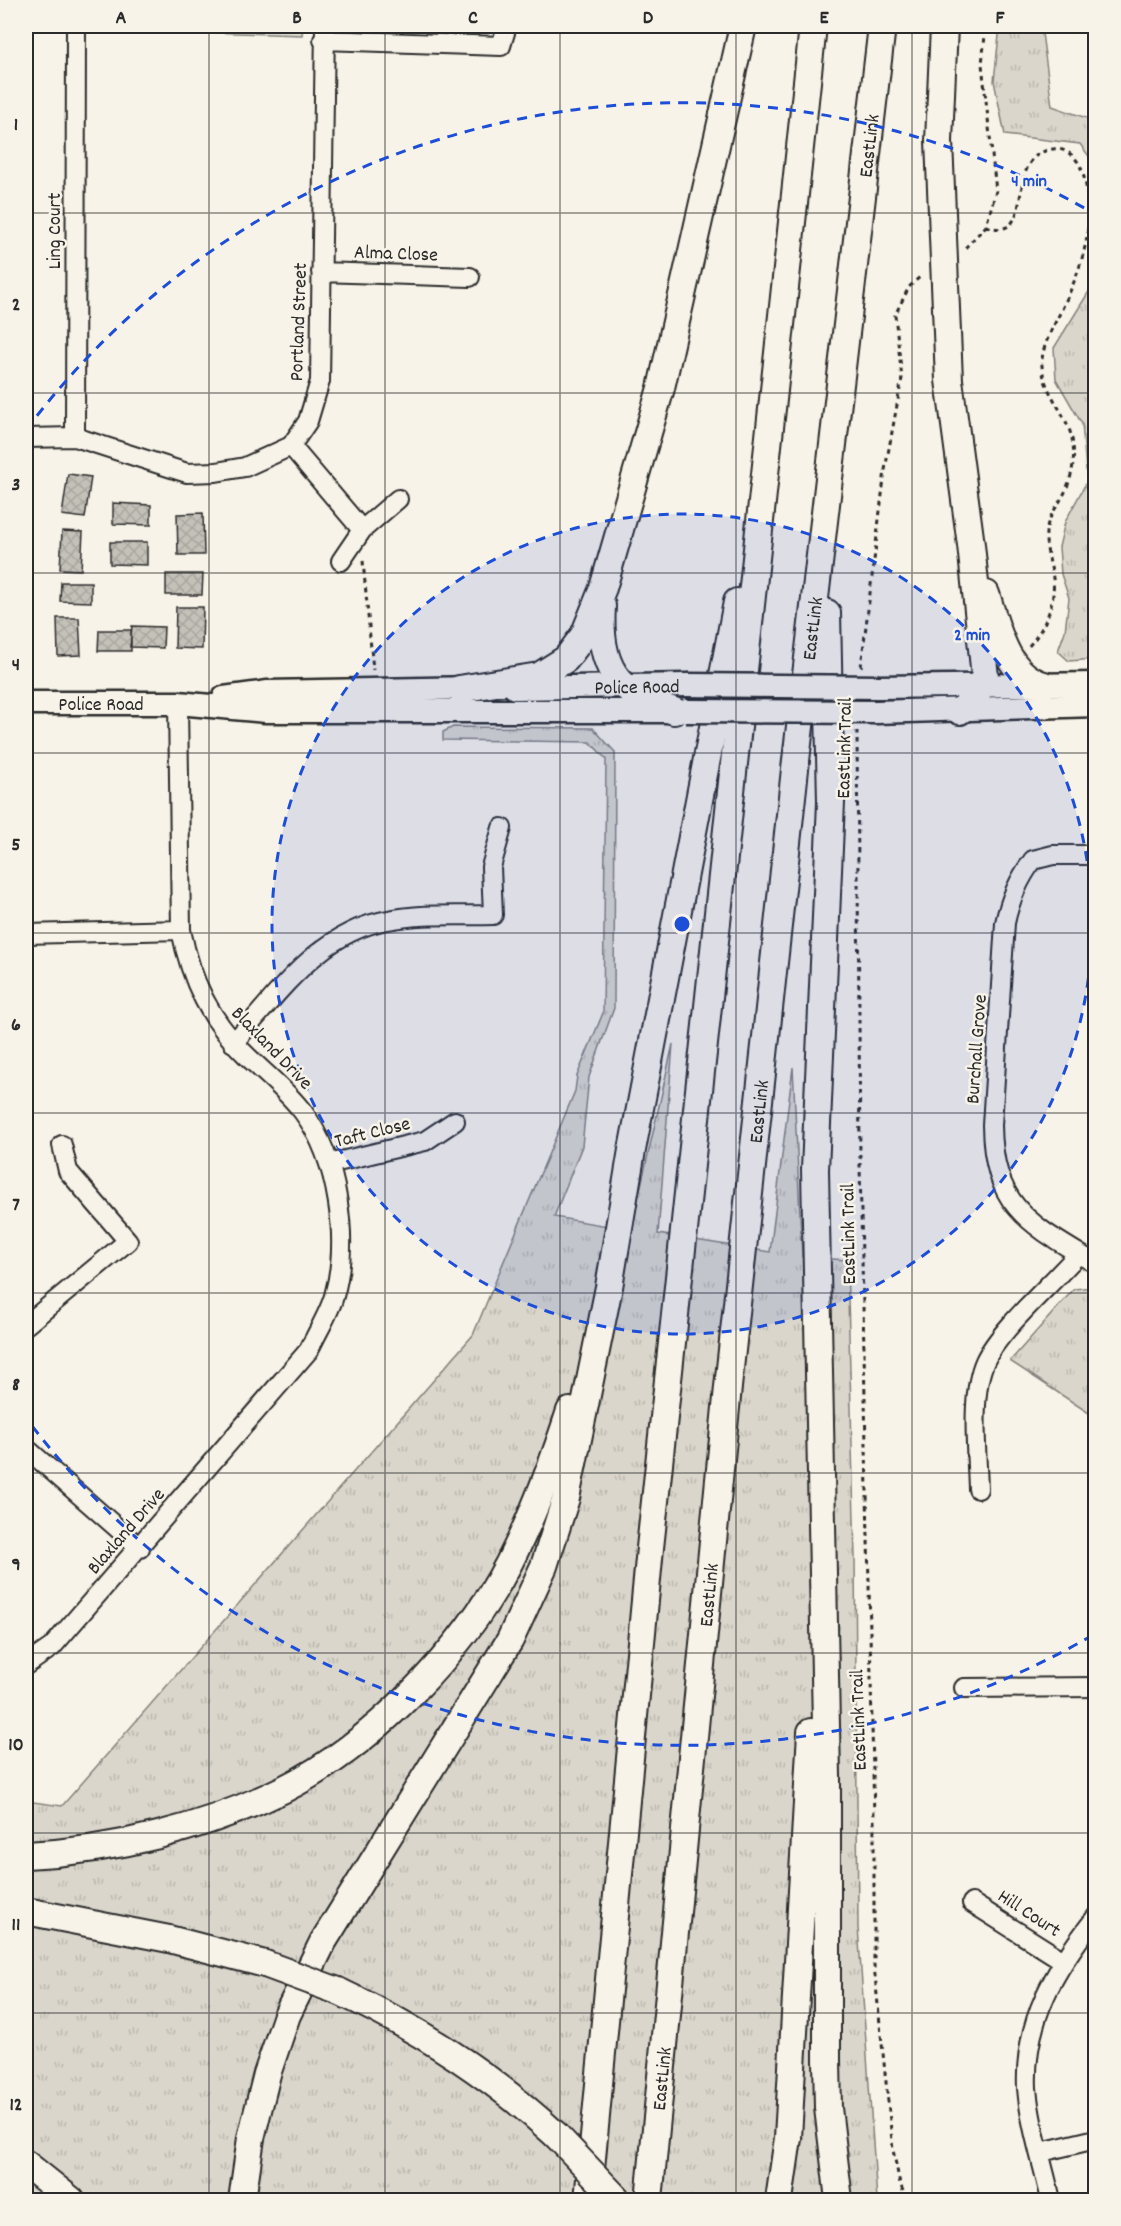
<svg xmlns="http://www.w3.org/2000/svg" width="1121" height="2226" font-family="Dekko,sans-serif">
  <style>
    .grass { fill: url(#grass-tufts); stroke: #82807c; stroke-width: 1.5 }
    .building { fill: url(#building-cross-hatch); stroke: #2b2b2b; stroke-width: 1.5 }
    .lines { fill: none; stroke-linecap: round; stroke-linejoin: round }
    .minor-casing { stroke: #2b2b2b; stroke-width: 22 }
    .major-casing { stroke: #2b2b2b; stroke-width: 27 }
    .highway-casing { stroke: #2b2b2b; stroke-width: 30 }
    .path { stroke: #2b2b2b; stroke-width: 3; stroke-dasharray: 4.5 4.5; stroke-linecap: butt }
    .minor { stroke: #f7f3e8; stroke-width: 18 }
    .major { stroke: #f7f3e8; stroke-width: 22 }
    .highway { stroke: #f7f3e8; stroke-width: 26 }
    .major-bridge-casing { stroke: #2b2b2b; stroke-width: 27; stroke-linecap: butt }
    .highway-bridge-casing { stroke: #2b2b2b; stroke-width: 30; stroke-linecap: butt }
    .major-bridge { stroke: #f7f3e8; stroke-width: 22 }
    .highway-bridge { stroke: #f7f3e8; stroke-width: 26 }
    .grid { fill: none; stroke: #2b2b2b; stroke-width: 1.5; stroke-opacity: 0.55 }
    .ring { fill: none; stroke: #1d4ed8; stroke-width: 3; stroke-dasharray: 10 8 }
    .labels { text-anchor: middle; stroke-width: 5; stroke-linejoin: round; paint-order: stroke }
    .street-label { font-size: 20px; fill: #2b2b2b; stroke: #f7f3e8 }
    .centre { fill: #1d4ed8; stroke: #f7f3e8; stroke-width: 3 }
    .ring-label { font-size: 18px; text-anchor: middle; font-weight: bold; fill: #1d4ed8; stroke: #f7f3e8; stroke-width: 5; stroke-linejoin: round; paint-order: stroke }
    .neatline { fill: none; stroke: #2b2b2b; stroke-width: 2 }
    .grid-label { font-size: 20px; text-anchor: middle; font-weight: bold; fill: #2b2b2b }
  </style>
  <defs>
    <pattern id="grass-tufts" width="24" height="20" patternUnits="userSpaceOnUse" patternTransform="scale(1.5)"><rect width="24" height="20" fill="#dad6cc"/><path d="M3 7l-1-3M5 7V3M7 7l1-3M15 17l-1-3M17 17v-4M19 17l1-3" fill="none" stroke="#bbb8af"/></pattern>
    <pattern id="building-cross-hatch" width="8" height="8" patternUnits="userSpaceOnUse" patternTransform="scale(1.5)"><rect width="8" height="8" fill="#c4c1b9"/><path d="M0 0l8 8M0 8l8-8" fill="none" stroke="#a9a69f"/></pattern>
  </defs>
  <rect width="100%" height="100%" fill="#f7f3e8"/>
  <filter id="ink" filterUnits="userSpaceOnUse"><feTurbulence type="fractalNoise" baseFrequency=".0167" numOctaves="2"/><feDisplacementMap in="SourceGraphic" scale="12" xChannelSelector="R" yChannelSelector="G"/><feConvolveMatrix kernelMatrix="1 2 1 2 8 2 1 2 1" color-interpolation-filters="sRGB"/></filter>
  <g filter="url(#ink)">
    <path class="grass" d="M202 26H303L302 35 202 32Z
      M1000 26H1041L1052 106 1095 121V174L1094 163 1080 144 1005 135 994 81Z
      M1095 241V659L1069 661 1058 651 1065 631 1069 598 1061 574 1059 547 1065 522 1087 481 1082 424 1056 379 1054 348 1090 290Z
      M453 727 593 728 615 752 614 1008 589 1077 582 1146 554 1217 631 1230 673 1044 658 1234 770 1252 793 1067 802 1257 847 1260 855 1557 858 1927 877 2200H26V1801L62 1806 473 1335 575 1091 577 1076 603 1013 606 759 590 742 443 740V732Z
      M1093 1287 1096 1288 1095 1417 1010 1361 1074 1289Z"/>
    <path class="building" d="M68 474 91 477 85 518 62 515Z
      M113 503 151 505V525L113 524Z
      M203 513 204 555H178L177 514Z
      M62 531 83 532 81 570 60 569Z
      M110 542H147V565L110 564Z
      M166 574H203L202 595H166Z
      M61 582H91V602L60 601Z
      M176 607H203L202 649 175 648Z
      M57 618H79L81 655 58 656Z
      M132 626 164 627 163 648 130 647Z
      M99 630H131V651H98Z"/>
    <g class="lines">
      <g class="minor-casing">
        <path id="minor" d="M323 40 501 46 507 26
          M321 272 470 277
          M75 437 76 26
          M26 438 75 437 187 473 216 472 245 467 291 446 308 421 320 381 325 26
          M291 446 362 530
          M341 561 362 530 398 499
          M1096 855H1053L1033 860C1018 880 1010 899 1005 923L992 1125C993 1209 1032 1225 1096 1264
          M26 934 181 930
          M233 1043C278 995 318 932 388 920 422 913 458 916 493 915L491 867 502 828
          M329 1164 425 1141 455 1121
          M26 1325 128 1241 68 1171 62 1145
          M26 1448 140 1548
          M978 1489C977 1453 970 1394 985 1361 1000 1329 1053 1283 1078 1254
          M26 1665 52 1647 309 1350C317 1332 329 1314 334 1296 350 1240 338 1159 303 1112 287 1091 267 1075 248 1057 210 1021 191 981 181 930L178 703
          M964 1688 1096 1687
          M972 1903 1062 1960
          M1041 2152 1096 2139
          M1051 2200C1043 2164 1030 2125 1027 2088 1024 2020 1055 1969 1096 1917"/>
      </g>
      <g class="major-casing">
        <g id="major">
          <path d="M879 687 1096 684"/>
          <path id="s1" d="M515 688 687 685"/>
          <path d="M224 698 268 692 476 688"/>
          <path id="s2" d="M26 703H178L266 711H672"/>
          <path d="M876 712 1096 705"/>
        </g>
      </g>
      <g class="highway-casing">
        <g id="highway">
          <path d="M944 26 939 141 949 380 971 545 985 677 974 699 960 711"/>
          <path d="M986 594C997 627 1005 674 1044 685"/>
          <path d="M602 606C598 666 615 693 674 711"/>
          <path d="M827 613 831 802 815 1170 827 1776V2060L828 2108 839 2200"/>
          <path d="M459 689 539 676 566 659 584 635 603 588 661 388 743 26"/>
          <path d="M26 1855C113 1851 205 1828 284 1789 372 1745 464 1650 509 1563 534 1514 553 1463 570 1411"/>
          <path d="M26 1911 169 1939 265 1964"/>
          <path d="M338 1991C418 2028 491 2075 556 2135"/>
          <path d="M26 2164 71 2200"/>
          <path d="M242 2200 251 2138 267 2074 287 2015 323 1942 510 1640 544 1566 566 1498 609 1287 632 1150 737 602"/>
          <path d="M588 2200 650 1548 813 26"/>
          <path id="s3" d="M649 2200 728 1387 795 769 882 26"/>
          <path d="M779 2200 788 2138 811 1732"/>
        </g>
      </g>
      <path class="path" d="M986 226C1037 244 1005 164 1045 151 1052 148 1060 148 1067 152 1080 159 1083 172 1086 186 1095 232 1080 272 1060 313 1053 327 1044 343 1042 359 1040 390 1066 410 1072 439 1076 458 1072 479 1063 496 1056 508 1047 519 1046 533 1045 549 1051 563 1053 578 1056 604 1044 630 1027 648
        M965 248 986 226 996 191 982 64 986 26
        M363 561 373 670
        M861 667 885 470 902 378 895 315 909 287 921 276
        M857 731 860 1165 874 1819V1966L893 2150 900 2184 907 2200"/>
      <use href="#minor" class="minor"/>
      <use href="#major" class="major"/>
      <use href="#highway" class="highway"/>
      <g class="major-bridge-casing">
        <path id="major-bridge" d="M687 685 879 687
          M686 711 876 712"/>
      </g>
      <g class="highway-bridge-casing">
        <path id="highway-bridge" d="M265 1964 338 1991
          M556 2135 618 2200"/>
      </g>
      <use href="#major-bridge" class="major-bridge"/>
      <use href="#highway-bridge" class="highway-bridge"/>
    </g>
  </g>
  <path class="grid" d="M209 26V2200M385 26V2200M560 26V2200M736 26V2200M912 26V2200M26 213H1096M26 393H1096M26 573H1096M26 753H1096M26 933H1096M26 1113H1096M26 1293H1096M26 1473H1096M26 1653H1096M26 1833H1096M26 2013H1096"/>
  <circle cx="682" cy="924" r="410" fill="#1d4ed8" fill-opacity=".12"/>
  <g class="ring">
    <circle cx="682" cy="924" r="410"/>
    <path d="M1093 1635A821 821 0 0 1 26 1418M26 430A821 821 0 0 1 1093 213"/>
  </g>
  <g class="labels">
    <g class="street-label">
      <text dy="7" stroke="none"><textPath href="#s3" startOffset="2066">EastLink</textPath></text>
      <text transform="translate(53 231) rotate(-90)" y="7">Ling Court</text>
      <text transform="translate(396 252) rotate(2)" y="7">Alma Close</text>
      <text transform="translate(297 322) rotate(-88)" y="7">Portland Street</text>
      <text dy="7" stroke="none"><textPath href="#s3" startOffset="1580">EastLink</textPath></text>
      <text dy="7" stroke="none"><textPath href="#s1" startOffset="122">Police Road</textPath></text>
      <text dy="7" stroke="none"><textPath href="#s2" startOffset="75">Police Road</textPath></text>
      <text transform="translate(843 748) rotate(-89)" y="7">EastLink Trail</text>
      <text transform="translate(273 1047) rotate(46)" y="7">Blaxland Drive</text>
      <text transform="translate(975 1049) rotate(-86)" y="7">Burchall Grove</text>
      <text dy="7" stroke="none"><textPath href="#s3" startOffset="1094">EastLink</textPath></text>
      <text transform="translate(372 1131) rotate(-14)" y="7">Taft Close</text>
      <text transform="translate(847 1234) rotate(-91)" y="7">EastLink Trail</text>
      <text transform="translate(125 1530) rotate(-49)" y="7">Blaxland Drive</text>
      <text dy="7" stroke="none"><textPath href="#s3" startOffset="608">EastLink</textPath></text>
      <text transform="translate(857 1720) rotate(-92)" y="7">EastLink Trail</text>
      <text transform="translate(1030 1912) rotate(33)" y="7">Hill Court</text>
      <text dy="7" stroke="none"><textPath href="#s3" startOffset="122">EastLink</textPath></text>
    </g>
  </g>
  <circle cx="682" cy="924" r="9" class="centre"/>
  <g class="ring-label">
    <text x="1029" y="186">4 min</text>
    <text x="972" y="640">2 min</text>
  </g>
  <rect width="1121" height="2226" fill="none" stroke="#f7f3e8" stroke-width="66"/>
  <rect x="33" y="33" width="1055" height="2160" class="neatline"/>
  <g class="grid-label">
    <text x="121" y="23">A</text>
    <text x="297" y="23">B</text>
    <text x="473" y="23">C</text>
    <text x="648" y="23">D</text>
    <text x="824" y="23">E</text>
    <text x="1000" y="23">F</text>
    <text x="16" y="130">1</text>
    <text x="16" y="310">2</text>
    <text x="16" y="490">3</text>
    <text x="16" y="670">4</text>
    <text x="16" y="850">5</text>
    <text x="16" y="1030">6</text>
    <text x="16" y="1210">7</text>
    <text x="16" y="1390">8</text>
    <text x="16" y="1570">9</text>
    <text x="16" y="1750">10</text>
    <text x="16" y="1930">11</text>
    <text x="16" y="2110">12</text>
  </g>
</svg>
